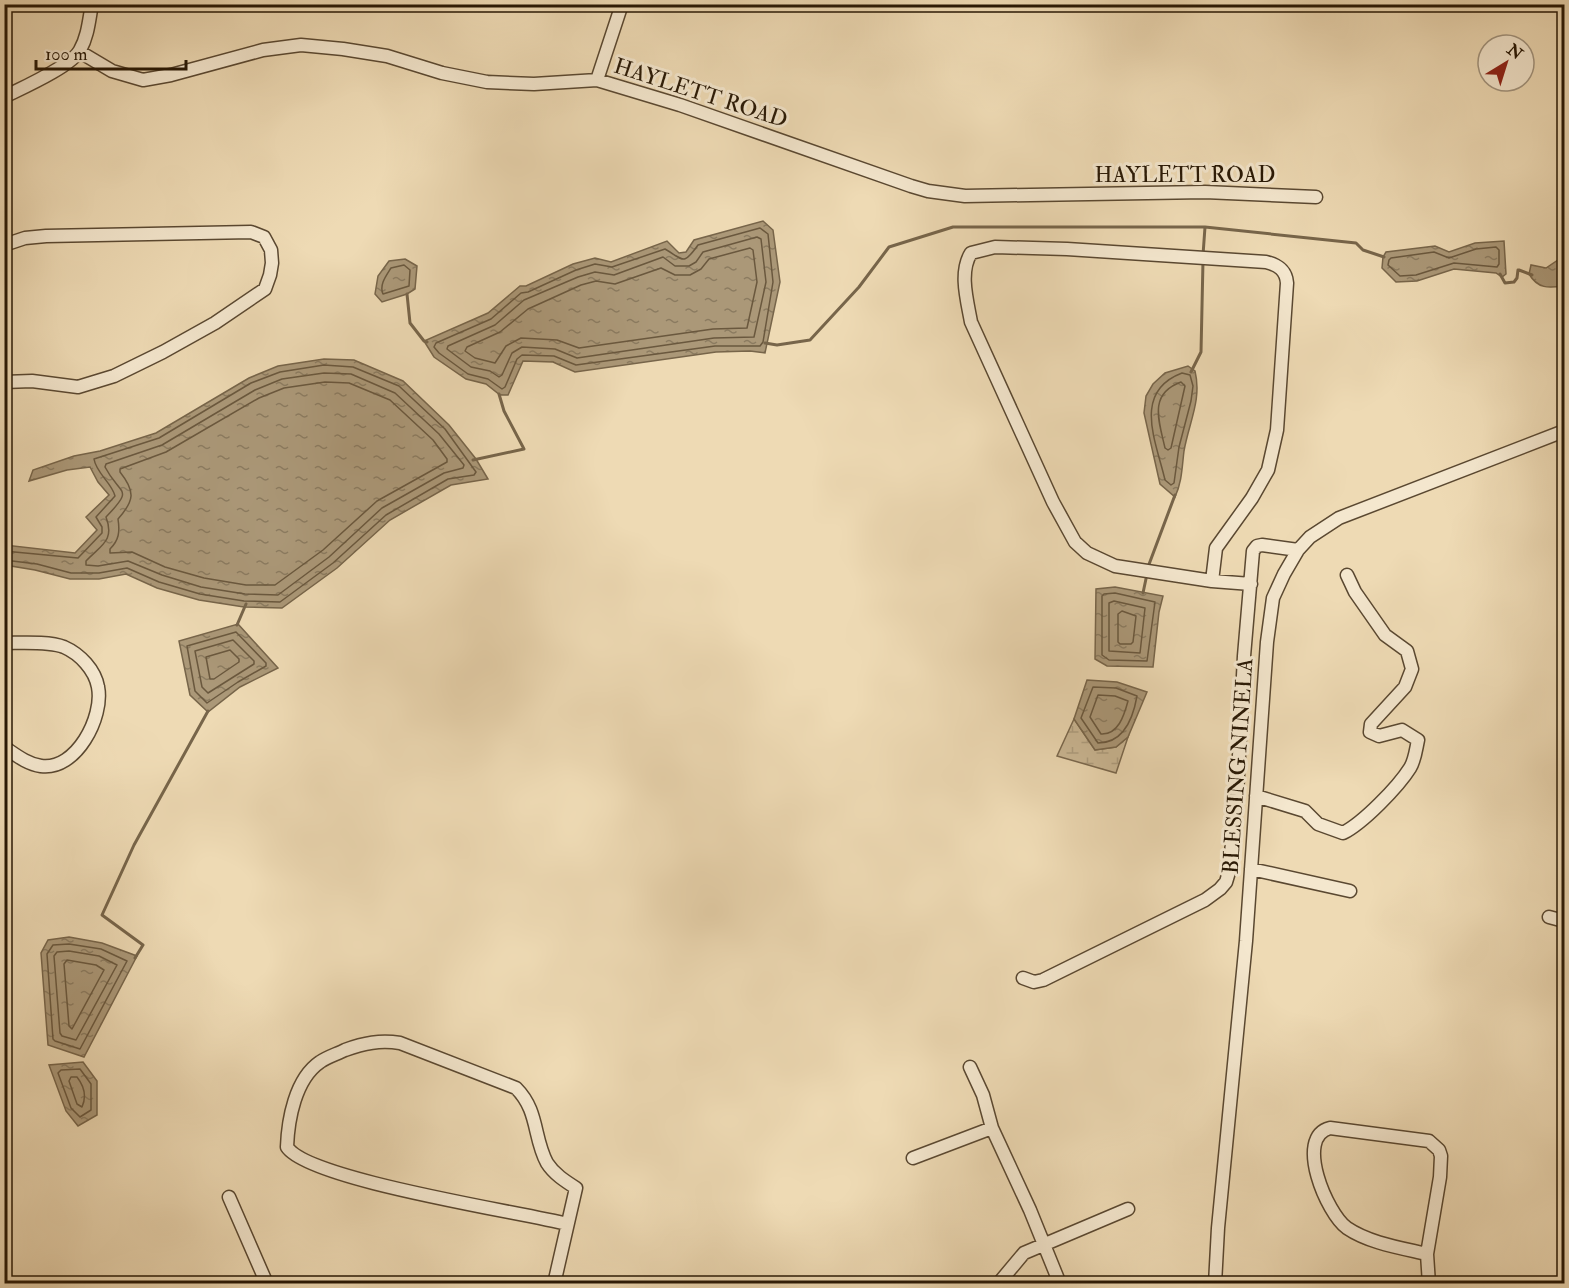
<svg xmlns="http://www.w3.org/2000/svg" width="1569" height="1288" font-family="'IM FELL Double Pica',serif">
  <style>
    .wetland { fill: url(#wetland-marsh); stroke: #7a684e; stroke-width: 1.5 }
    .water { fill: url(#water-ripples); stroke: #77654a; stroke-width: 1.5 }
    .lines { fill: none; stroke-linecap: round; stroke-linejoin: round }
    .shore { stroke: #6a583e; stroke-width: 1.5 }
    .stream { stroke: #77654a; stroke-width: 3 }
    .minor-casing { stroke: #5a4831; stroke-width: 15 }
    .minor { stroke: #f4e7ce; stroke-width: 12 }
    .labels { text-anchor: middle; stroke-width: 6; stroke-linejoin: round; paint-order: stroke }
    .street-label { font-size: 22px; fill: #281805; stroke: #f4e7ce }
  </style>
  <defs>
    <pattern id="wetland-marsh" width="20" height="14" patternUnits="userSpaceOnUse" patternTransform="scale(1.5)"><rect width="20" height="14" fill="#ccb996"/><path d="M1 5h8M5 5V1M11 12h8M15 12V8" fill="none" stroke="#af9e80"/></pattern>
    <pattern id="water-ripples" width="26" height="14" patternUnits="userSpaceOnUse" patternTransform="scale(1.5)"><rect width="26" height="14" fill="#ab9878"/><path d="M2 4q2-2 4 0t4 0M15 11q2-2 4 0t4 0" fill="none" stroke="#8b7b60"/></pattern>
  </defs>
  <rect width="100%" height="100%" fill="#eedab4"/>
  <filter id="stains"><feTurbulence type="fractalNoise" baseFrequency=".00333" numOctaves="4"/><feColorMatrix values="0 0 0 0 .2 0 0 0 0 .09 0 0 0 0 .02 0 0 0 .5 -.17"/></filter>
  <radialGradient id="worn" r=".72"><stop offset=".6" stop-color="#630" stop-opacity="0"/><stop offset="1" stop-color="#630" stop-opacity=".3"/></radialGradient>
  <path class="wetland" d="M1074 719 1095 750 1116 747 1128 737 1116 773 1057 756Z"/>
  <path class="water" d="M763 221 773 230 780 282 765 353 750 351 716 352 575 372 553 362 523 361 508 395H500L486 384 466 379 434 357 424 341 488 313 520 286H526L573 264 595 258 611 262 667 241 679 253 686 252 694 240Z
    M1504 241 1506 274 1502 277 1496 273 1454 269 1417 281 1396 282 1382 268 1383 257 1386 252 1435 246 1449 252 1475 243Z
    M1564 256V286C1548 288 1538 289 1529 274L1531 265 1546 268Z
    M405 259 417 266 415 289 407 294 382 302 375 294 378 276 389 261Z
    M324 359 354 360 403 381 449 425 476 459 488 479 451 485 390 520 337 568 282 608 244 607 199 600 157 588 126 574 99 579H70L35 570 5 565V545L75 553 97 530 86 517 109 495 98 482 90 467 67 470 29 481 33 470 74 456 100 451 156 433 249 378 278 366Z
    M1188 366 1195 371C1202 400 1189 422 1184 451 1182 467 1182 482 1175 497L1160 484 1144 413 1146 396 1153 384 1165 373Z
    M1115 587 1163 596 1159 612 1153 667 1107 666 1095 659 1096 589Z
    M238 624 278 668 240 687 208 712 190 695 179 641Z
    M1087 680 1117 682 1147 692 1128 737 1116 747 1095 750 1074 719Z
    M69 937 102 943 137 956 84 1057 48 1045 41 953 48 940Z
    M83 1062 97 1081V1115L78 1126 66 1111 49 1065Z"/>
  <g class="lines">
    <path class="shore" d="M760 228 768 234 773 282 763 342 760 346H715L576 365 554 356 522 355 517 359 505 387 502 389 488 379 468 374 439 353 434 347 436 343 491 319 521 293 528 292 576 270 595 264 612 267 665 249C684 260 683 266 698 245Z
      M757 237 761 239 766 282 754 337 714 338 577 358 555 349 522 347 512 353 502 375 499 377 490 371 471 367 447 349 448 346 495 325 524 300 578 277 595 272 614 275 663 257 675 266H689L696 262 703 252Z
      M1496 247 1499 250V264L1497 267 1454 263 1416 275 1400 276 1388 265 1389 260 1391 258 1434 252 1449 258 1476 249Z
      M750 248 753 250 757 282 747 328 713 329 579 348 557 340 521 338 506 346 495 363 475 358 465 351 467 347 500 332 528 309 581 285 596 281 615 284 661 268 675 275H690L701 269 709 259Z
      M404 265 410 270 409 286 383 294C379 285 386 276 391 268Z
      M324 373 351 374 395 393 439 434 464 465 463 468 444 473 382 508 329 557 278 595 245 594 201 587 162 575 128 561 98 566 86 565V561C101 545 115 541 106 517 135 487 120 496 105 467L106 464 162 445 255 390 282 379Z
      M1182 373 1190 375 1193 386 1191 401 1179 447 1174 483 1171 485 1165 480C1156 441 1132 392 1182 373Z
      M325 382 349 383 390 400 433 440 447 459V462L377 501 323 550 275 585H246L204 578 165 567 132 552 110 553V549C119 540 120 532 118 519 134 501 136 492 120 472V469L166 452 259 398 284 388Z
      M1181 382 1185 386 1171 448 1168 450 1165 448C1159 421 1148 394 1181 382Z
      M4 551 78 558 102 533V527L96 517 115 496C112 483 96 473 94 459L159 438 251 383 280 372 324 365 353 367 399 386 445 429 476 472 474 475 448 479 386 515 333 563 280 602 244 601 200 594 159 582 127 568 99 573H71L37 564 4 560
      M1115 593 1155 602 1147 661 1109 660 1102 655V596L1104 594Z
      M1114 601 1145 608 1140 653 1109 651V603Z
      M1122 611 1136 616 1133 642 1131 644H1120L1118 642V614Z
      M236 632 266 663V666L238 682 207 703 195 691 187 646Z
      M233 640 254 661V664L208 693 202 687 195 651Z
      M230 650 239 659V662L214 679H210L206 657Z
      M1093 687 1116 688 1137 696C1133 719 1123 743 1098 743L1081 718Z
      M1098 695 1115 696 1128 701C1124 716 1118 735 1101 734L1090 717Z
      M69 944 101 949 127 961 80 1049 55 1041 53 1039 47 954 53 945Z
      M69 951 99 956 117 965 76 1040 62 1036 60 1033 54 956 57 952Z
      M67 960 96 965 104 970 72 1029 69 1026 64 964Z
      M80 1069 91 1084V1110L80 1117 71 1108 58 1073 61 1070Z
      M71 1077H77C84 1086 87 1096 82 1107L77 1104 69 1081Z"/>
    <path class="stream" d="M1203 255 1205 227
      M1519 270 1532 275
      M1500 274 1505 283 1514 282 1517 278 1518 270
      M407 294 410 323 424 341 427 342
      M765 343 777 345 810 340 859 287 889 247 953 227H1205L1356 243 1363 250 1384 257
      M1191 372 1201 352 1203 261
      M473 460 524 449 504 411 499 394
      M1148 567 1175 495
      M1143 593 1147 574
      M237 625 246 604
      M135 958 143 945 102 915 134 845 208 711"/>
    <g class="minor-casing">
      <path id="minor" d="M80 52 112 71 143 80 171 75 263 50 301 45 343 49 387 56 442 73 487 82 534 84 597 80 680 105 911 186 928 191 965 196 1205 192 1316 197
        M597 80 622 4
        M4 97C22 88 72 66 80 50 88 36 89 20 92 4
        M4 245 25 238 46 236 251 232 264 237 271 250 272 263 270 275 265 289 215 323 163 352 114 376 78 387 32 381 4 382
        M995 247 1067 249 1266 262C1278 265 1286 270 1287 283L1277 430 1268 470 1252 498 1216 548 1212 581 1115 566 1087 553 1075 542 1053 502 971 322C967 300 959 272 971 253Z
        M1212 581 1251 584
        M4 643C21 643 49 641 64 647 80 654 95 670 98 687 104 717 76 771 41 766 27 764 16 755 4 747
        M1256 796 1305 811 1318 824 1343 833C1363 823 1398 787 1410 768 1415 760 1416 749 1418 740L1402 730 1379 736 1370 732 1371 724 1405 687 1412 669 1407 651 1385 635 1355 592 1347 575
        M1251 869 1350 891
        M1549 917 1564 921
        M1023 978 1034 982 1043 980 1205 900 1220 889 1226 882 1229 872 1237 795 1244 656 1253 551 1257 546 1262 545 1298 550
        M970 1067 983 1095 992 1128 1030 1210 1060 1284
        M913 1158 992 1128
        M229 1197 267 1284
        M1427 1254C1401 1248 1369 1243 1347 1228 1327 1214 1294 1137 1330 1128L1429 1141 1439 1150 1441 1156 1440 1177 1427 1254 1429 1284
        M554 1284 576 1188C565 1181 554 1174 547 1163 533 1137 539 1111 516 1088L400 1043C380 1040 364 1043 345 1050 337 1054 327 1057 320 1062 295 1079 288 1120 287 1147 308 1180 520 1212 567 1224
        M998 1284 1024 1253 1128 1209
        M1215 1284 1218 1228 1246 941 1267 642 1273 598 1284 574 1298 550 1310 537 1339 518 1564 431"/>
    </g>
    <use href="#minor" class="minor"/>
  </g>
  <g class="labels">
    <g class="street-label">
      <text transform="translate(701 92) rotate(18)" y="8">HAYLETT ROAD</text>
      <text x="1185" y="182">HAYLETT ROAD</text>
      <text transform="translate(1237 766) rotate(-86)" y="8">BLESSING NINELA</text>
    </g>
  </g>
  <rect width="1569" height="1288" fill="none" stroke="#eedab4" stroke-width="24"/>
  <rect x="6" y="6" width="1557" height="1276" fill="none" stroke="#281805" stroke-width="3"/>
  <rect x="12" y="12" width="1545" height="1264" fill="none" stroke="#281805" stroke-width="1.5"/>
  <g transform="translate(1506 63) rotate(38)"><circle r="28" fill="#f4e7ce" stroke="#a2947e" stroke-width="1.5"/>
  <path d="M0-4.5L10 22L0 15L-10 22Z" fill="#8f2418"/>
  <text y="-9" font-size="16" font-weight="bold" text-anchor="middle" fill="#281805">N</text>
  </g>
  <path d="M36 60v9h150v-9" fill="none" stroke="#281805" stroke-width="3"/>
  <text x="45" y="60" font-size="18" fill="#281805" stroke="#f4e7ce" stroke-width="4.5" paint-order="stroke">100 m</text>
  <rect width="100%" height="100%" filter="url(#stains)"/>
  <rect width="100%" height="100%" fill="url(#worn)"/>
</svg>
